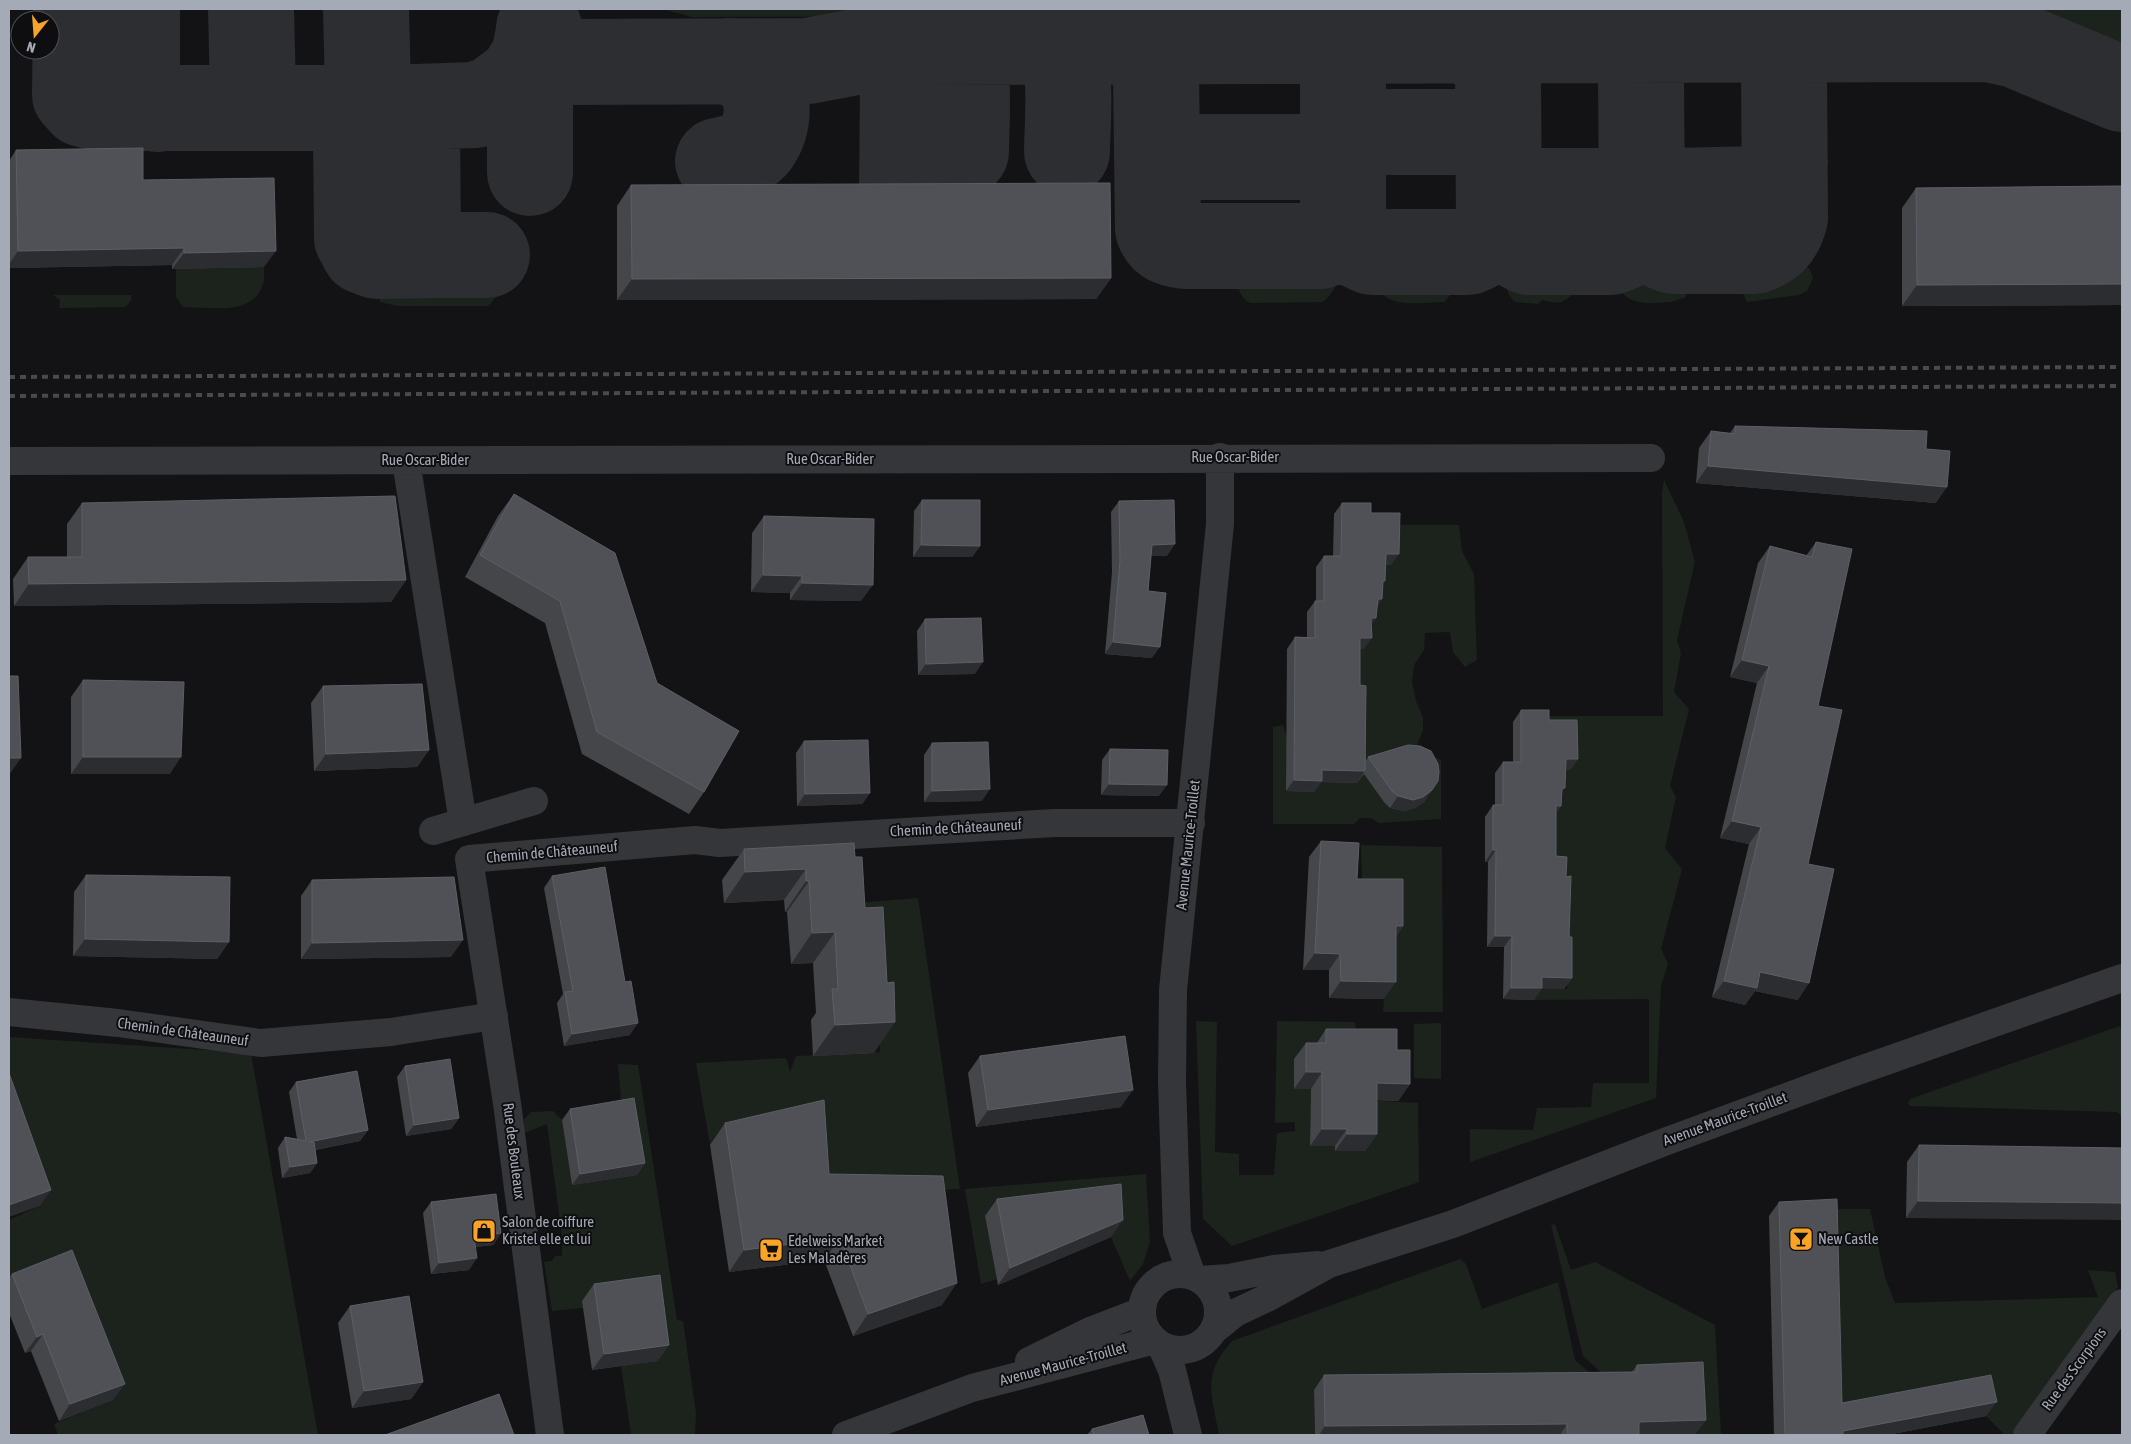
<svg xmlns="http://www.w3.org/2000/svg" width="2131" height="1444" font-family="'Asap Condensed',sans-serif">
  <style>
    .green { fill: #1b231c }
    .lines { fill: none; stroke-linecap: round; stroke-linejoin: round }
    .taxiway { stroke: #2d2e32; stroke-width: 86 }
    .minor { stroke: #34363a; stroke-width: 28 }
    .rail { stroke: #474a4f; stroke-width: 4; stroke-dasharray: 6 5; stroke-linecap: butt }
    .wall { fill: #44464a }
    .shaded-wall { fill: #2c2d30 }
    .building { fill: #4f5156; stroke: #5c5f65 }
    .labels { text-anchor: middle; stroke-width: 4; stroke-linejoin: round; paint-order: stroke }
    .street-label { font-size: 15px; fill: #a4abb6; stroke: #0e0e10 }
    .poi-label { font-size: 15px; fill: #a4abb6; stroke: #0e0e10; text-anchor: start }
  </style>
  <rect width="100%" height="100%" fill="#131315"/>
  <path class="green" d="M663 9H1726L1707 14 692 17Z
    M1972 9H2122V68L1984 15Z
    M264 267C264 274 265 281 262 287 251 316 208 307 183 307L176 297V269Z
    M380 267H494C503 283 502 293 488 306H397L380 302Z
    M1246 267H1333L1338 273C1339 285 1332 294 1323 302L1250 303C1234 293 1238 282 1246 267Z
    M1380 267 1446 268 1452 273 1454 291 1444 302C1425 302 1386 310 1379 287 1376 280 1377 274 1380 267Z
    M1571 267C1584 278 1576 297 1561 302 1555 304 1547 301 1542 300L1538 304 1515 302C1504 291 1503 280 1513 268Z
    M1622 267 1682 268C1693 276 1690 286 1685 298 1680 298 1676 301 1670 302 1645 304 1620 306 1616 276Z
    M1753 268H1809L1813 278 1807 291 1799 295 1747 302 1740 287 1746 271Z
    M53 295H131C132 300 129 304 125 307L59 308 60 300Z
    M1664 480 1684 522 1695 562 1677 640 1681 653 1674 692 1689 709 1670 786 1676 797 1665 848 1682 869 1661 949 1668 964 1661 986 1656 1098 1470 1162V1129L1533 1130 1537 1108 1591 1107 1593 1083H1649V999L1534 1000V989H1567L1568 969 1538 867 1541 716H1663L1662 493Z
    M1395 525H1459L1462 551 1474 574 1477 660 1465 667 1453 652 1450 632 1425 633 1424 650 1414 665 1412 682 1416 701 1423 717V731L1416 747 1441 760V819L1379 823 1371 818H1360L1354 824H1273V727L1283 725 1287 737 1343 649H1363Z
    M1361 845 1442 847 1443 1012H1383L1384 999 1362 882Z
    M918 898 960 1189 814 1196 710 1145 696 1063 786 1058 790 1072 796 1056 880 1052 879 1030 844 904Z
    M1196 1021 1217 1022 1215 1152 1239 1154V1175H1274L1277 1133 1295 1131V1122L1275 1123 1277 1021 1355 1022 1357 1046 1294 1089H1311L1310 1145 1335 1146 1336 1151 1365 1100 1418 1103 1419 1182 1232 1246 1203 1219Z
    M1441 1023V1079L1414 1078V1024Z
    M2120 1026 2122 1032V1116L2117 1112 1910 1106 1908 1103 1910 1099 1938 1089Z
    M9 1037 251 1053 318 1435H58L54 1424 113 1400 9 1287V1220L40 1206 9 1122Z
    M618 1064 638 1065 677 1320 683 1321 696 1413 695 1435H631L621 1366 657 1361 583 1308 552 1311 544 1262 552 1261 555 1256H562V1237L547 1124 524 1133V1119L531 1112 553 1111 562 1120 572 1185 622 1111Z
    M1146 1174 1150 1242 1143 1264 1130 1281 1111 1237 1110 1202 985 1216 997 1279 981 1284 965 1189Z
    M1828 1209H1870L1885 1277 1895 1303 2098 1297 2088 1270 2115 1272 2118 1287 2012 1435H2005L1986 1416 1833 1435Z
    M1555 1224 1571 1270 1595 1262 1715 1325 1721 1435H1670L1583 1356 1551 1225Z
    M1460 1259 1466 1264 1482 1309 1558 1282 1575 1360 1600 1382 1314 1390 1315 1435H1219C1212 1395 1201 1375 1232 1341Z"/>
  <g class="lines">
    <path class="taxiway" d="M76 9 75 95 83 104 99 108H386L475 105 493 99 507 89 521 78 532 60
      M137 9V93L157 109
      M251 9 253 92 261 102 276 108
      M366 9 368 91 375 100 386 108
      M941 42C949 47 957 51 962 60 970 74 966 133 966 152
      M1043 42C1051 47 1059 51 1063 60 1072 75 1067 132 1067 152
      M1124 42C1140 50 1149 56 1156 73L1158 229C1163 242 1171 244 1185 246H1320C1334 241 1340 233 1343 219
      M1369 42 1352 54 1343 74V219C1346 237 1356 246 1372 252H1468C1483 246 1492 239 1499 224L1498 75 1492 58 1469 42
      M879 48C895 55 899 64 903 80L902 194
      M521 78 545 65 560 62 808 61 909 42 1989 39 2016 45 2122 89
      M1343 101 1347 113 1355 123 1375 132H1468L1484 125 1490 119 1498 101
      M434 107 423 115 417 126 418 238 424 249 436 255H487
      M374 108 362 118 356 130 357 238 364 251 377 256 436 255
      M1157 143 1176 157H1314C1328 155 1335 149 1343 137
      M718 161C730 158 748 155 756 144 771 123 771 89 750 72 745 68 736 65 729 61
      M1499 165 1507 180 1526 191H1611L1627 183 1641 163 1655 183 1674 191 1757 189 1775 181 1785 161
      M530 173V75C532 59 538 44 539 28
      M1642 221C1649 236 1656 245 1673 251H1755C1773 244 1780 236 1785 218L1784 72C1788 50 1791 32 1805 14
      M1499 224 1511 243 1529 252H1611C1628 247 1636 238 1642 221L1641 73 1650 53 1670 41"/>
    <path class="minor" d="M9 461 1651 458
      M406 461 463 822
      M433 831 534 801
      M9 1012 118 1023 261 1043 391 1032 494 1016
      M1142 1312a38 38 0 1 1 76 0a38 38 0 1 1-76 0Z
      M1192 1276 1177 1233 1172 1082 1173 990 1220 524V457
      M1200 1280 1229 1278 1274 1269 1318 1265
      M1214 1330 1235 1313 1269 1297 1329 1264 1453 1224 1667 1141 1846 1075 2122 978
      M1161 1345 1172 1370 1188 1435
      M1029 1361 1090 1331 1142 1311
      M550 1435 507 1103 469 859 695 840 720 843 1055 823H1191
      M846 1435 972 1388 1155 1340
      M2027 1435 2122 1303"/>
    <path class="rail" d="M9 377 2122 367
      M9 396 2122 386"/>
  </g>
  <path class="wall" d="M16 150 143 180 264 267 172 269V265L9 268V161Z
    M631 185 1111 278 1096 299 617 300V206Z
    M2122 186V305L1902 306V208L1916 188Z
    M1735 426 1936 503 1696 483 1699 448 1711 431 1730 433Z
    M514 494 657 683 704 792 689 814 582 754 545 623 465 577 498 516Z
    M922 500 980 546 972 557H913L914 511Z
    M1119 501 1167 556H1151L1148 591 1152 658 1105 654 1112 572 1111 512Z
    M82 503 406 580 391 602 14 606 13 579 28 557H67V524Z
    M1342 503 1371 513 1391 565H1386L1383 585 1377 607 1376 618 1371 624 1364 649H1360V685L1366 761 1368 757 1432 790 1424 802 1415 808 1405 811 1390 808 1384 802 1364 774 1357 783 1321 782 1314 792 1286 791 1287 649 1295 637H1307V612L1315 601H1316V567L1324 556H1333L1334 514Z
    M764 516 861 601 790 600V593L751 592 752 533Z
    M1816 542 1818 706 1808 864 1798 1000 1755 991 1745 1005 1712 997 1749 844 1720 838 1757 683 1730 677 1758 563 1770 546 1806 556Z
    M925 619 975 674 918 675 917 631Z
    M83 680 170 774H71V697Z
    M323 686 429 750 417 767 314 771 311 703Z
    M1521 710 1549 720 1578 759 1570 770H1566L1561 794V806L1556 813V856L1566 877 1572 978 1564 989H1541L1534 1000 1503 999 1504 947H1487L1488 862H1485V817L1493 805H1495V773L1503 762H1513V722Z
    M804 741 870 793 862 804 797 806 796 753Z
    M932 743 982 801 924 802V755Z
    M1110 749 1159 796 1101 795 1102 760Z
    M1321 841 1357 879 1403 926 1396 937 1384 999 1329 998V970H1303L1309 857Z
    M744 849 855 857 865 908 874 1053 813 1056 811 1020 816 1013 813 963 791 964 787 912H785L784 900 724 903 722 880Z
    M86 875 229 942 217 959 73 956 74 892Z
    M552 876 630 1035 564 1046 557 1003 563 994 544 888Z
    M312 880 451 957 301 959V896Z
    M1326 1029 1397 1050 1410 1084 1398 1101 1377 1100V1134L1365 1151H1335V1146H1310L1311 1089H1294V1059L1306 1043H1317Z
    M980 1056 1121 1107 976 1127 968 1073Z
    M405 1066 459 1118 451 1129 406 1136 397 1077Z
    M296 1082 368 1130 360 1141 315 1150 317 1163 310 1173 282 1178 278 1148 285 1137 297 1139 289 1092Z
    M570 1109 645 1163 637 1175 572 1185 562 1120Z
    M725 1123 829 1174 942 1305 853 1336 824 1260 729 1272 710 1145Z
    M1919 1145 2122 1148 1906 1218 1907 1162Z
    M997 1199 1111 1237 998 1285 985 1216Z
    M431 1202 501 1233 493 1245 475 1247 469 1270 431 1274 423 1213Z
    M1779 1202 1842 1403 1986 1416 1887 1435H1774L1769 1216Z
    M12 1274 113 1400 59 1421 31 1351 25 1353 9 1313V1278Z
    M594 1284 669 1345 657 1361 592 1370 582 1301Z
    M350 1306 423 1382 411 1399 352 1408 338 1323Z
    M1637 1365 1706 1420 1695 1434 1670 1435H1315L1314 1390 1324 1375 1632 1372Z
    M1092 1429 1149 1435H1087Z"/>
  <path class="shaded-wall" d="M184 248 172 265 9 268V264L18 251Z
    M276 251 264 267 172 269 184 253Z
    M1111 278 1096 299 617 300 632 279Z
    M2122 284V305L1902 306 1917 285Z
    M1708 466 1947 487 1936 503 1696 483Z
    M1175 544 1167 556H1144L1152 545Z
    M921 545 980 546 972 557H913Z
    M1386 554H1399L1391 565H1378Z
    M763 575 802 576 790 593 751 592Z
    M406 580 391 602 14 606 29 584Z
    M802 583 873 585 861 601 790 600Z
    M1378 599H1382L1374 611Z
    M1371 618H1376L1368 629Z
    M1360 638H1372L1364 649H1352Z
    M1113 642 1160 647 1152 658 1105 654Z
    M1742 660 1769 666 1757 683 1730 677Z
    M983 662 975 674 918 675 926 664Z
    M429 750 417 767 314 771 326 754Z
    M83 757H181L170 774H71Z
    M9 758H21L9 775Z
    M1566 759H1578L1570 770 1558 771Z
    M1322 770 1365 771 1357 783 1321 782 1314 792 1286 791 1294 780Z
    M1109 784 1167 785 1159 796 1101 795Z
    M1562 788H1565L1557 800Z
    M990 789 982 801 924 802 932 791Z
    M1432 790 1424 802 1415 808 1405 811 1390 808 1398 796Z
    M870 793 862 804 797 806 805 794Z
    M1556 806H1561L1553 817Z
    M1732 821 1761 827 1749 844 1720 838Z
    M1493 850H1496L1488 862H1485Z
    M806 869 784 900 724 903 745 872Z
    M806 881H809L787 912H785Z
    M1396 926H1403L1392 943Z
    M835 932 813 963 791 964 812 933Z
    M1495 936H1512L1504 947H1487Z
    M85 939 229 942 217 959 73 956Z
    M463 940 451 957 301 959 312 943Z
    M1315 953 1340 954 1329 970H1303Z
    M1760 972 1809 983 1798 1000 1755 991 1745 1005 1712 997 1724 981Z
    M1542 977 1572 978 1564 989H1541L1534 1000 1503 999 1511 988Z
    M1341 981 1396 982 1384 999 1329 998Z
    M895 1022 874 1053 813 1056 835 1025Z
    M638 1023 630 1035 564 1046 572 1034Z
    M1306 1072H1322L1311 1089H1294Z
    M1377 1083 1410 1084 1398 1101 1365 1100Z
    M1133 1090 1121 1107 976 1127 988 1110Z
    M459 1118 451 1129 406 1136 414 1125Z
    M1322 1129H1347L1335 1146H1310Z
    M368 1130 360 1141 302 1152 309 1142Z
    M1347 1134H1377L1365 1151H1335Z
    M317 1163 310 1173 282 1178 290 1167Z
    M645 1163 637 1175 572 1185 580 1174Z
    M51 1190 40 1206 9 1217V1205Z
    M1918 1201 2122 1203V1220L1906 1218Z
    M1123 1220 1111 1237 998 1285 1010 1268Z
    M501 1233 493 1245 466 1248 474 1237Z
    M840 1238 824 1260 729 1272 744 1250Z
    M477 1258 469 1270 431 1274 439 1263Z
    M957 1283 942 1305 853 1336 868 1314Z
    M43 1334 31 1351 25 1353 37 1337Z
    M669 1345 657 1361 592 1370 604 1354Z
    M423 1382 411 1399 352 1408 364 1391Z
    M125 1384 113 1400 59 1421 70 1404Z
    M1997 1402 1986 1416 1887 1435H1840L1843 1431Z
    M1706 1420 1695 1434 1630 1435 1639 1422Z
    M1567 1424 1560 1435H1319L1325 1426Z"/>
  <path class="building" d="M143 148V180L274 178 276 251 184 253V248L18 251 16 150Z
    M1110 183 1111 278 632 279 631 185Z
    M2122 186V284L1917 285 1916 188Z
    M1735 426 1927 431 1926 449 1950 451 1947 487 1708 466 1711 431 1735 434Z
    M514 494 615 553 657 683 739 731 704 792 597 732 560 601 480 555Z
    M395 496 406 580 29 584 28 557H82V503Z
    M922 500H980V546L921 545Z
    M1174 500 1175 544 1152 545 1148 591 1166 593 1160 647 1113 642 1120 561 1119 501Z
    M1342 503H1371V513H1400L1399 554H1386L1385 581H1383L1382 599H1378L1376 618H1371L1372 638H1360V685L1366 686 1365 771 1322 770V781L1294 780 1295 637 1315 638V601H1324V556H1341Z
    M764 516 874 519 873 585 802 583V576L763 575Z
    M1816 542 1852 549 1818 706 1842 710 1808 864 1834 869 1809 983 1760 972 1757 988 1724 981 1761 827 1732 821 1769 666 1742 660 1770 546 1812 557Z
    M981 618 983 662 926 664 925 619Z
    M9 676H18L21 758H9Z
    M83 680 184 682 181 757H83Z
    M422 684 429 750 326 754 323 686Z
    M1521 710H1549V720H1577L1578 759H1566L1565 788H1562L1561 806H1556V856L1567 857 1566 877 1571 876 1569 937H1572V978L1542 977V988H1511L1512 936H1495L1496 850H1493V805H1503V762H1521Z
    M868 740 870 793 805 794 804 741Z
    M988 742 990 789 932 791V743Z
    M1408 745 1420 746 1431 751 1438 764 1439 772 1438 781 1432 790 1423 797 1413 800 1398 796 1392 791 1368 757Z
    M1110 749 1168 750 1167 785 1109 784Z
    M1321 841 1359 843 1357 879H1403V926H1396V982L1341 981 1340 954 1315 953Z
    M854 843 855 857H862L865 908 883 907 887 983 894 982 895 1022 835 1025 832 989H838L835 932 812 933 809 881H806V869L745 872 744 849Z
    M605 867 625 982 631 981 638 1023 572 1034 565 992 573 991 552 876Z
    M86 875 230 877 229 942 85 939Z
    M454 877 463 940 312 943V880Z
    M1326 1029H1397V1050H1410V1084L1377 1083V1134H1347V1129H1322V1072H1306V1043H1326Z
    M1125 1036 1133 1090 988 1110 980 1056Z
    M450 1059 459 1118 414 1125 405 1066Z
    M357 1071 368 1130 309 1142H314L317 1163 290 1167 285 1137 306 1141 296 1082Z
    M9 1073 51 1190 9 1205Z
    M634 1098 645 1163 580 1174 570 1109Z
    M824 1100 829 1174 943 1176 957 1283 868 1314 840 1238 744 1250 725 1123Z
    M1919 1145 2122 1148V1203L1918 1201Z
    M1121 1184 1123 1220 1010 1268 997 1199Z
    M496 1194 501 1233 474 1237 477 1258 439 1263 431 1202Z
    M1837 1199 1842 1403 1991 1375 1997 1402 1843 1431V1435H1785L1779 1202Z
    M72 1250 125 1384 70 1404 43 1334 37 1337 12 1274Z
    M660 1275 669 1345 604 1354 594 1284Z
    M409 1296 423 1382 364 1391 350 1306Z
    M1703 1362 1706 1420 1639 1422V1435H1568L1567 1424 1325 1426 1324 1375 1637 1372V1365Z
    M499 1394 514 1435H385Z
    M1143 1415 1149 1435H1094L1092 1429Z"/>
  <defs>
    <g id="shop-square" transform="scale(1.25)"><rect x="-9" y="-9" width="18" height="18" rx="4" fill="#faa427" stroke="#0e0e10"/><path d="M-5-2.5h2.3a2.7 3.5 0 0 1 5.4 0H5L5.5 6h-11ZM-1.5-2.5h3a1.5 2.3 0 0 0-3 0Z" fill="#111"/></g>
    <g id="bar-square" transform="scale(1.25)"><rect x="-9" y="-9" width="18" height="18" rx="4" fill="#faa427" stroke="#0e0e10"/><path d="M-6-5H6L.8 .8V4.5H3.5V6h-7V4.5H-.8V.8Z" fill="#111"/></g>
    <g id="supermarket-square" transform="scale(1.25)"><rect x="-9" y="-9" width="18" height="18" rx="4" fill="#faa427" stroke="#0e0e10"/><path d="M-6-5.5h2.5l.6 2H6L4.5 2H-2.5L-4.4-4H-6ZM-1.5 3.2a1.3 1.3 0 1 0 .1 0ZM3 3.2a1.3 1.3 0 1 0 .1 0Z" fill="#111"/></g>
  </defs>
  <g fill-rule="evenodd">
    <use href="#shop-square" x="484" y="1231"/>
    <use href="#bar-square" x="1801" y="1239"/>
    <use href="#supermarket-square" x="771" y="1250"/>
  </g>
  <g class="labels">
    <g class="street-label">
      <text x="1235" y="462">Rue Oscar-Bider</text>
      <text x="830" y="464">Rue Oscar-Bider</text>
      <text x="425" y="465">Rue Oscar-Bider</text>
      <text transform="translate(956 828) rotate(-3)" y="5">Chemin de Châteauneuf</text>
      <text transform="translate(1188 845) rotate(-84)" y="5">Avenue Maurice-Troillet</text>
      <text transform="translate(552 852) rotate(-5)" y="5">Chemin de Châteauneuf</text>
      <text transform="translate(183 1032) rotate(8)" y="5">Chemin de Châteauneuf</text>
      <text transform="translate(1725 1119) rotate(-20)" y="5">Avenue Maurice-Troillet</text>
      <text transform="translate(514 1151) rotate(83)" y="5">Rue des Bouleaux</text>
      <text transform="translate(1063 1364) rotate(-15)" y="5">Avenue Maurice-Troillet</text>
      <text transform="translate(2074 1369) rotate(-54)" y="5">Rue des Scorpions</text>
    </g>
    <g class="poi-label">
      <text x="502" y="1227">Salon de coiffure<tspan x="502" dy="17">Kristel elle et lui</tspan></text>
      <text x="1818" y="1244">New Castle</text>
      <text x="788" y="1246">Edelweiss Market<tspan x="788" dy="17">Les Maladères</tspan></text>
    </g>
  </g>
  <rect width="2131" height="1444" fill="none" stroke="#a4abb6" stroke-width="20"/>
  <g transform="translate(35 35) rotate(197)"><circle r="24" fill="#0e0e10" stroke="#4a4d52"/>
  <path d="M0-4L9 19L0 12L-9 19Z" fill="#faa427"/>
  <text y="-8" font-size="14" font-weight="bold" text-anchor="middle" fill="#a4abb6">N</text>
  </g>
</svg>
